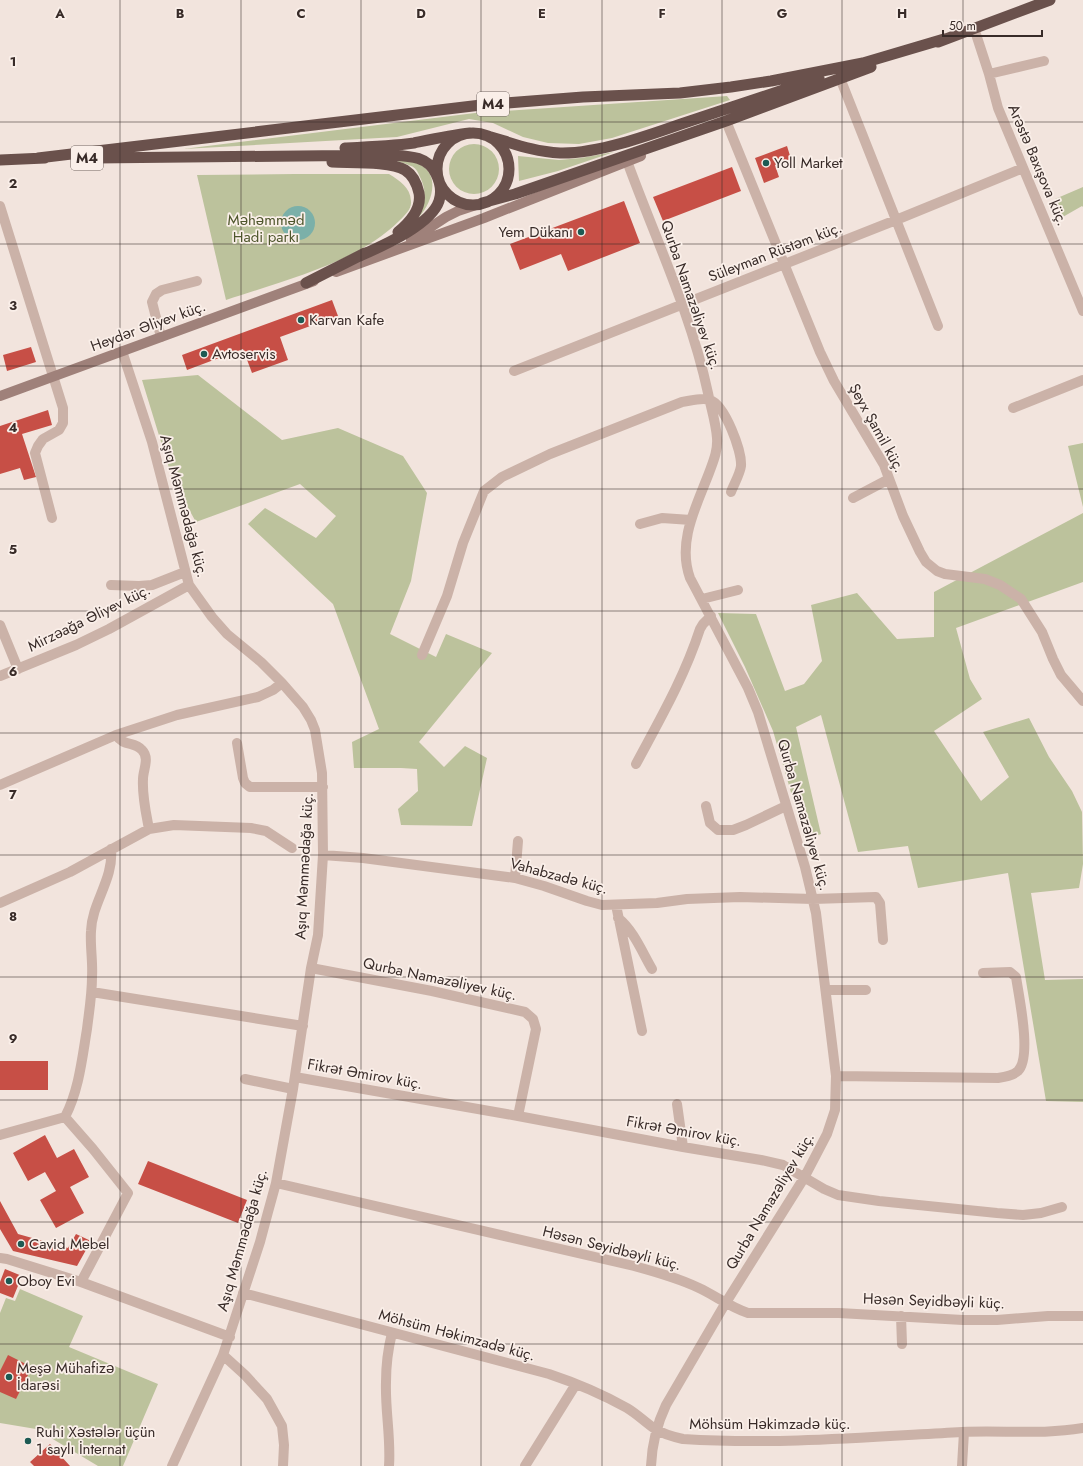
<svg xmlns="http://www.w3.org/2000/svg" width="1083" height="1466" font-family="Jost,sans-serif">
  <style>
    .green { fill: #bcc29c }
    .water { fill: #7bb0a9 }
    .building { fill: #c74f46 }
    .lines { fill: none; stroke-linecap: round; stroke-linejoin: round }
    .minor { stroke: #cbb2a8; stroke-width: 10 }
    .secondary { stroke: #9f817a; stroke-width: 10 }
    .trunk { stroke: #6a514c; stroke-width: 11 }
    .grid { fill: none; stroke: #382b28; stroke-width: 1; stroke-opacity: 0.55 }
    .poi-dot { fill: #1d5a53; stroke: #faefe9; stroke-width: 1.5 }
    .labels { text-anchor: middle; stroke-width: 3.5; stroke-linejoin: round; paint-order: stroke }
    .shield { fill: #faefe9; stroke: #726662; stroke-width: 1 }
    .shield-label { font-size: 14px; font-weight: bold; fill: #382b28 }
    .poi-label { font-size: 15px; fill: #382b28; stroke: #faefe9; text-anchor: start }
    .street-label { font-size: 15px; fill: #382b28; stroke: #faefe9 }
    .park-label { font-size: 15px; fill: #4e562c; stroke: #faefe9 }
    .grid-label { font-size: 13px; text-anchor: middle; font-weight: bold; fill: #382b28; stroke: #faefe9; stroke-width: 3.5; stroke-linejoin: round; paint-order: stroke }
  </style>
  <rect width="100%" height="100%" fill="#f2e4dd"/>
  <path class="green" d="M727 96 730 100 612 138 579 144 548 143 523 137 493 123 469 119 397 137 183 149 475 113Z
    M449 169a25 25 0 1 1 50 0a25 25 0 1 1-50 0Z
    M614 152 558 171 519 181 518 156 559 160 581 158Z
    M390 159C400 160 413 160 421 165 441 177 431 204 419 217 424 200 428 192 419 175 418 172 415 167 411 166 405 163 397 161 390 159Z
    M295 174H389C400 181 410 187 411 201 412 209 404 216 399 221 357 263 282 281 226 300L197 175Z
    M1083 187V207L1082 206 1061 218 1055 199Z
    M198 375 282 440 338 428 403 456 427 493 411 581 390 634 436 657 446 634 492 653 419 742 444 767 465 746 487 758 472 826 401 825 398 809 418 791 417 769 401 768H354L352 742 379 729 333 604 248 524 265 508 316 538 336 516 300 484 196 522 173 481 142 380Z
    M1083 443V507L1068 446Z
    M1083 513V582L956 628 970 679 982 699 934 731 981 801 1009 777 983 732 1029 718 1049 757 1072 791 1082 812 1083 864 1079 888 1031 893 1045 980 1083 979V1102L1046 1101 1008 873 918 888 908 846 858 852 821 715 796 727 821 834 805 840 773 731 745 667 718 613 756 614 785 691 804 684 822 661 811 605 857 593 897 639 934 637V592Z
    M20 1289 83 1316 69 1347 158 1384 123 1466H98L36 1429 0 1423V1313L6 1298 15 1301Z"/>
  <path class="water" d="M281 223a17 17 0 1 1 34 0a17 17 0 1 1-34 0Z"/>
  <path class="building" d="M787 146 791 159 775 165 779 177 764 183 755 158Z
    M732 167 741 191 663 221 653 197Z
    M624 201 640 243 568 271 561 254 520 270 510 244Z
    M332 300 338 316 280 337 288 360 252 373 243 349 187 370 182 355Z
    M31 347 36 362 7 371 3 355Z
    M48 410 52 425 22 434 36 477 24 480 20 468 0 474V426Z
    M0 1061H48V1090H0Z
    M45 1135 57 1158 74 1149 89 1177 70 1187 84 1213 56 1228 40 1200 56 1191 45 1172 28 1181 13 1153Z
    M148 1161 247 1200 238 1223 138 1184Z
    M0 1201 18 1234 68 1248 76 1234 91 1241 77 1266 13 1251 0 1229Z
    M5 1269 22 1276 13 1298 0 1293V1282Z
    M8 1355 32 1367 16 1399 0 1392V1371Z
    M50 1444 70 1466H34L30 1462Z"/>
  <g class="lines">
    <path class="minor" d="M974 28 989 74 998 108 1083 311
      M989 74 1044 61
      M840 78 938 326
      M726 121 820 352 834 381 884 465 903 516 920 552 926 562 937 571 945 574 985 579 1000 585 1021 599 1042 632 1053 659 1061 675 1083 701
      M627 161C655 238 691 313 708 393 711 408 716 423 717 438 718 451 713 462 709 473 696 507 677 542 690 578L748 688 758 712 805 867 816 913 836 1076 835 1110 827 1134 804 1178 725 1304 666 1405C656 1426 652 1444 651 1466
      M0 206 63 408V423L59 430 43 439 38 446 35 453 52 518
      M161 337 152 302 156 294 162 290 197 281
      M122 351 152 442 189 585 212 617 227 634 261 662 282 683 303 707 311 720 315 730 322 773 323 855 318 935 311 968 293 1089 276 1183 268 1212 260 1242 223 1355 172 1466
      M514 371 896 220 1023 168
      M1013 408 1083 380
      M853 498 889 479
      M640 524 662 518 691 520
      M111 585 139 586 152 585 185 572
      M702 599 738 590
      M0 625 18 669
      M422 655 447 596 463 543 484 491 502 477 550 454 682 402C690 401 702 397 710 400 725 405 742 451 741 466 740 474 734 484 731 492
      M0 676 76 645 109 629 189 585
      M116 735C124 747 134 741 142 750 150 758 143 770 143 779 142 796 146 813 149 829
      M237 743 243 778 245 783 250 787H323
      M636 764C660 719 684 678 700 629L703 624 711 616
      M0 785 116 735 177 715 258 697 273 690 282 683
      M706 806 710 823 718 830H733L746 825 786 806
      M323 855 363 858 515 878 544 886 587 901 602 905 657 903 687 899 740 897 813 899 876 897 880 903 883 940
      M515 878 518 841
      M0 903 70 872 149 829 174 825 251 828 266 831 292 848
      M616 905 642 1031
      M618 918C634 931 642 952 652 969
      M311 968 432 991 525 1012 533 1019 536 1029 518 1116
      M826 990H866
      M92 992 303 1026
      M836 1076 998 1078C1005 1077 1012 1076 1018 1071 1032 1057 1019 997 1016 977L1010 972 983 973
      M295 1077 518 1116 683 1147 761 1160 783 1165 824 1189 838 1195 879 1201 997 1213 1023 1215 1041 1213 1062 1207
      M245 1079 293 1089
      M677 1104 683 1147
      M0 1135 65 1117
      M276 1183 634 1266C656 1272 678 1278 699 1288 716 1296 730 1307 748 1313H839L963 1320H997L1048 1316H1083
      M0 1258 7 1259 81 1282 230 1337
      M81 1282 128 1193 93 1149 65 1117C79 1090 82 1059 87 1029 89 1012 92 995 92 977 93 962 90 946 91 931 92 902 114 879 111 849
      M243 1293 549 1374C576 1383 602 1394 627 1408 637 1414 645 1422 655 1429 663 1434 674 1437 683 1439 776 1445 869 1437 962 1432 1002 1430 1043 1435 1083 1428
      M901 1316 902 1344
      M223 1355 245 1375 267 1399 282 1426 284 1445 283 1466
      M389 1466C391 1438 385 1410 386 1382 386 1365 388 1349 392 1333
      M525 1466 576 1384
      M962 1466 964 1432"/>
    <path class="secondary" d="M411 240 446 217 458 211 482 203
      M336 272 484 218 641 156
      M0 396 314 281"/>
    <path class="trunk" d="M938 42 1050 0
      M437 169a36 36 0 1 1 72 0a36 36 0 1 1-72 0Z
      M481 134C507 141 532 152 560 153 596 154 647 136 681 124 727 109 773 93 819 78
      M345 148C368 147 392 146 414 143 433 139 451 135 470 133
      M38 158 481 105 583 97 680 93 731 87 771 81 863 63 944 39
      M95 158 391 155C409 156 428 156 436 174 440 182 442 192 439 201 431 225 382 246 360 256
      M0 160 45 158
      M332 162C350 163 391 161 405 170 413 175 417 184 419 193 422 209 410 222 398 232
      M482 203 515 194 726 121 871 67
      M306 283 365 253"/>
  </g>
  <path class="grid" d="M120 0V1466M241 0V1466M361 0V1466M481 0V1466M602 0V1466M722 0V1466M842 0V1466M963 0V1466M0 122H1083M0 244H1083M0 366H1083M0 489H1083M0 611H1083M0 733H1083M0 855H1083M0 977H1083M0 1100H1083M0 1222H1083M0 1344H1083"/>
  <g class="poi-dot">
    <circle cx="766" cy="163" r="4"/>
    <circle cx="581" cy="232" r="4"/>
    <circle cx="301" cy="320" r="4"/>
    <circle cx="204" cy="354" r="4"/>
    <circle cx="21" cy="1244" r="4"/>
    <circle cx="9" cy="1281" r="4"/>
    <circle cx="9" cy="1377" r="4"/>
    <circle cx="28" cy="1441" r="4"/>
  </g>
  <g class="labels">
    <g class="shield">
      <rect x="477" y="92" width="32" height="24" rx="3"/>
      <rect x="71" y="146" width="32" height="24" rx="3"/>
    </g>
    <g class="shield-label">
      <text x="493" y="109">M4</text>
      <text x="87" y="163">M4</text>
    </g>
    <g class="poi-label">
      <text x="774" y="168">Yoll Market</text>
      <text x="573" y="237" text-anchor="end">Yem Dükanı</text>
      <text x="309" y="325">Karvan Kafe</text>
      <text x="212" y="359">Avtoservis</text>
      <text x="29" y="1249">Cavid Mebel</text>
      <text x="17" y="1286">Oboy Evi</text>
      <text x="17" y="1373">Meşə Mühafizə<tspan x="17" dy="17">İdarəsi</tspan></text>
      <text x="36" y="1437">Ruhi Xəstələr üçün<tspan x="36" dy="17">1 saylı İnternat</tspan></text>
    </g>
    <g class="street-label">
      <text transform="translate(1038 165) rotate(67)" y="5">Arəstə Baxışova küç.</text>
      <text transform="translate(775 252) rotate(-21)" y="5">Süleyman Rüstəm küç.</text>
      <text transform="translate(691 295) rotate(71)" y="5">Qurba Namazəliyev küç.</text>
      <text transform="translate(148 326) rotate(-20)" y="5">Heydər Əliyev küç.</text>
      <text transform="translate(877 428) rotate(61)" y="5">Şeyx Şamil küç.</text>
      <text transform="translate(184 506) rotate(75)" y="5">Aşıq Məmmədağa küç.</text>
      <text transform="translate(89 618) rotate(-26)" y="5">Mirzəağa Əliyev küç.</text>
      <text transform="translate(804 815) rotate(74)" y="5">Qurba Namazəliyev küç.</text>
      <text transform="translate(304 866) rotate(-87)" y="5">Aşıq Məmmədağa küç.</text>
      <text transform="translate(559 876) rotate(15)" y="5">Vahabzadə küç.</text>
      <text transform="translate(440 979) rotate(12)" y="5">Qurba Namazəliyev küç.</text>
      <text transform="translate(365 1074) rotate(10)" y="5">Fikrət Əmirov küç.</text>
      <text transform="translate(684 1131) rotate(10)" y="5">Fikrət Əmirov küç.</text>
      <text transform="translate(770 1201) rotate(-59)" y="5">Qurba Namazəliyev küç.</text>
      <text transform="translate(242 1240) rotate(-74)" y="5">Aşıq Məmmədağa küç.</text>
      <text transform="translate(612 1248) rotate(14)" y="5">Həsən Seyidbəyli küç.</text>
      <text transform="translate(934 1301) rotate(2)" y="5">Həsən Seyidbəyli küç.</text>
      <text transform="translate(457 1335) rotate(15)" y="5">Möhsüm Həkimzadə küç.</text>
      <text x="770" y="1429">Möhsüm Həkimzadə küç.</text>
    </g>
    <g class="park-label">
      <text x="266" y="225">Məhəmməd<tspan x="266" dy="17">Hadi parkı</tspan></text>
    </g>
  </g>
  <g class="grid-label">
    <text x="60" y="18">A</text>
    <text x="180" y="18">B</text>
    <text x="301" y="18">C</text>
    <text x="421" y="18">D</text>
    <text x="542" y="18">E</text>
    <text x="662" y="18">F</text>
    <text x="782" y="18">G</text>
    <text x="902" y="18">H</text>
    <text x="13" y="66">1</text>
    <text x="13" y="188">2</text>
    <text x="13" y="310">3</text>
    <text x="13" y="432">4</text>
    <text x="13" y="554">5</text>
    <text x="13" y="676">6</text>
    <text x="13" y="799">7</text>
    <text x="13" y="921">8</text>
    <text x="13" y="1043">9</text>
  </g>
  <path d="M943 30v6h99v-6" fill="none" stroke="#382b28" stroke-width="2"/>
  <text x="949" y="30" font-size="12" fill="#382b28" stroke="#faefe9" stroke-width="3" paint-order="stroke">50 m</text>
</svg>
